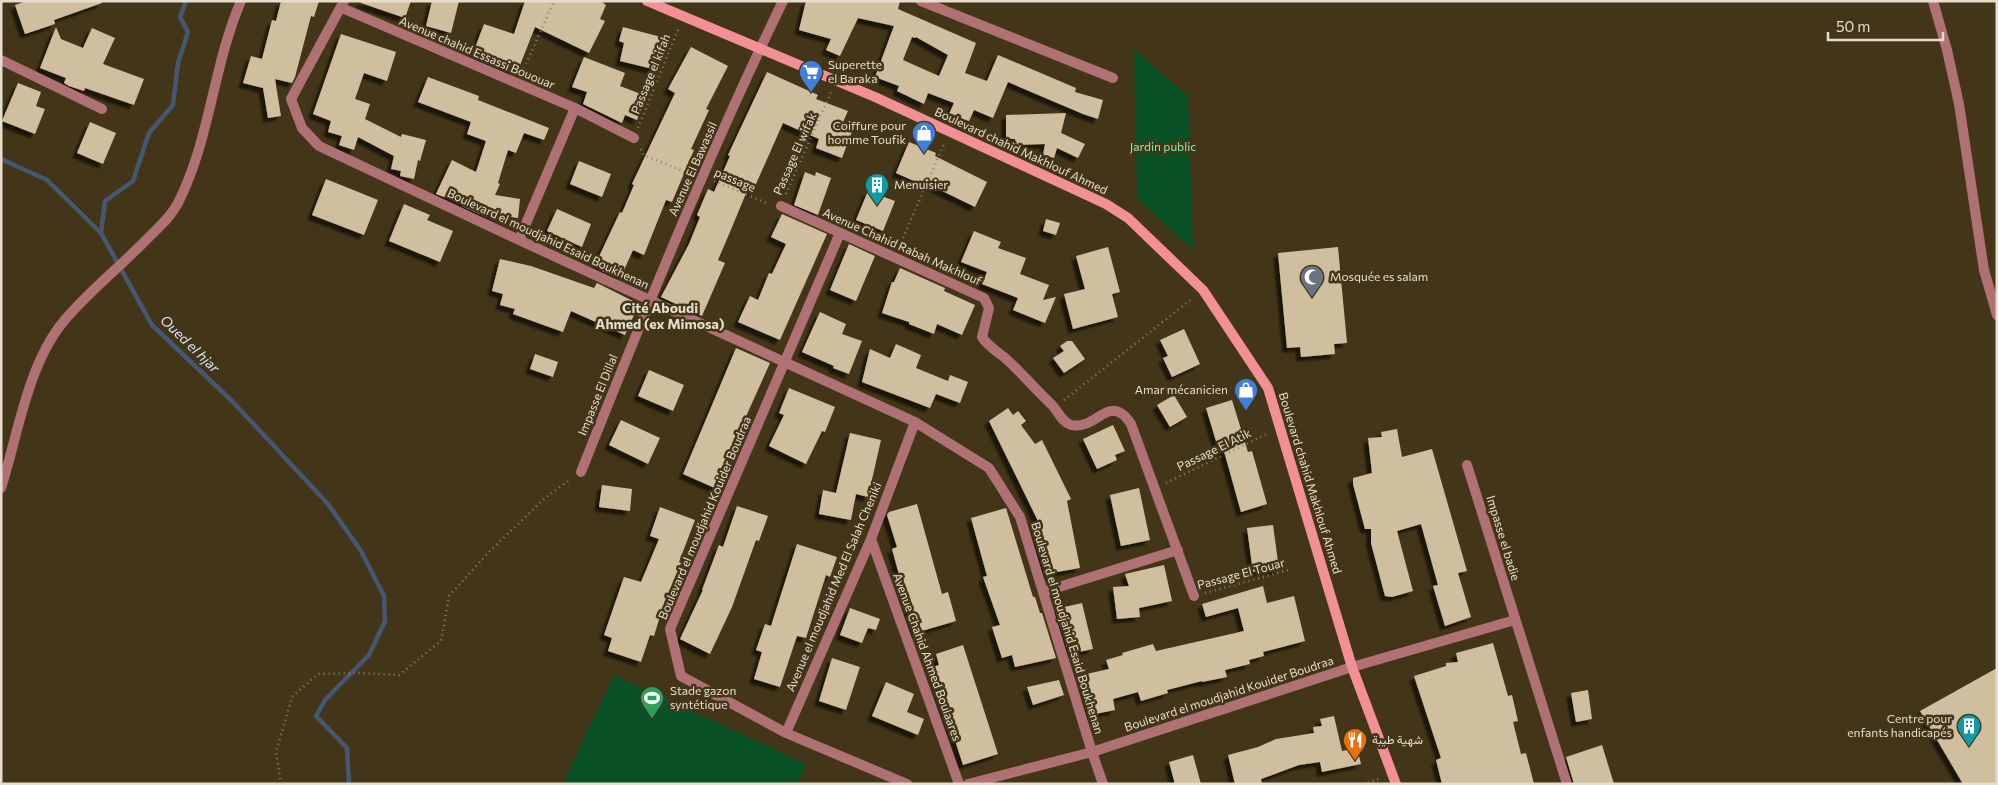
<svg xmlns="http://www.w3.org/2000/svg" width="1998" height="785" font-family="Commissioner,Vazirmatn,sans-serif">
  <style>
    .green { fill: #095227 }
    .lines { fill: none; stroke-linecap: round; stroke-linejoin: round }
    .stream { stroke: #455772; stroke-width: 4.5 }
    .building { fill: #cfbf9e; fill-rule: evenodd; filter: url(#shadow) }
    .path { stroke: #8c816a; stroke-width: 2.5; stroke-dasharray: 1 4; stroke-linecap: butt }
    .street { stroke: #b07174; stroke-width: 10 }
    .secondary { stroke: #f39095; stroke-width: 10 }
    .labels { text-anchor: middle; stroke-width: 5; stroke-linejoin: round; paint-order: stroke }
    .street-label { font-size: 12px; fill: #e6ddcd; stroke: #433618 }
    .poi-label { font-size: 12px; fill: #e6ddcd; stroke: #433618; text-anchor: start }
    .park-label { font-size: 12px; fill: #85f1a4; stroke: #433618 }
    .neighbourhood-label { font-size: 14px; font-weight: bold; fill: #e6ddcd; stroke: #433618 }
    .water-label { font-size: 14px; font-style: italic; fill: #d6e4f6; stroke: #433618 }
  </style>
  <defs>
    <filter id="shadow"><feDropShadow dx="-4.5" dy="4.5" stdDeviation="1" flood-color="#0009"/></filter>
  </defs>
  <rect width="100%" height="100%" fill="#433618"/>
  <path class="green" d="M1134 50 1188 96 1193 250 1137 198Z
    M614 675 806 764 797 784H571L564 781Z"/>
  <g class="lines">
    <path class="stream" d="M1 159 47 180 101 233 152 325 233 402 328 504 361 551 384 596 385 621 369 655 325 700 316 716 347 748 349 784
      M101 233 105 201 133 181 149 133 173 105 178 63 188 32 180 17 186 1"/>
  </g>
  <path class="building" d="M27 1H101L102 3 54 20 55 24 25 34 15 5Z
    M281 1H319L314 17 311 16 295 77 292 83 275 79 281 116 268 118 263 88 243 83 251 56 262 59 272 20 276 21Z
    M361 1H411L405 18 361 3Z
    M432 1H459L451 33 426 26Z
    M525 1H600L606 5 600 19 605 21 589 53 535 27 517 73 472 56 484 24 514 34Z
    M806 1H900L898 9 976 43 965 73 987 81 998 55 1076 88 1075 92 1103 100 1098 119 1083 114 1008 82 993 118 974 110 969 121 949 114 954 103 928 93 924 104 897 91 899 86 875 77 894 26 858 18 840 56 826 50 831 39 799 30ZM912 37 915 38 916 37 948 55 939 76 903 60Z
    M56 27 61 39 83 48 92 28 115 38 103 64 144 79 134 105 85 88 84 91 69 86 64 83 66 78 40 68Z
    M623 27 665 38 657 70 620 61 624 43 619 41Z
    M341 34 396 52 387 81 364 73 355 99 370 104 365 119 401 137 402 134 426 140 420 161 418 160 414 179 400 176 401 171 391 169 394 156 358 137 354 150 339 145 342 136 328 132 331 121 313 114Z
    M691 47 728 66 706 109 709 110 691 149 694 150 672 202 666 200 644 255 633 250 620 279 602 271 604 267 596 263 620 212 622 213 634 185 632 184 675 93 668 89Z
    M584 57 625 73 620 86 646 96 637 120 625 115 622 123 583 104 587 92 572 87Z
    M767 72 818 95 816 99 848 111 843 122 854 126 842 158 816 148 819 139 783 123 752 193 747 191 730 232 718 260 725 263 702 316 661 297 689 244 700 217 697 215 708 189 714 192 730 156 728 155Z
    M428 77 479 96 478 100 549 128 544 140 524 133 516 153 508 150 498 183 500 184 495 195 520 199 518 218 487 213 486 217 462 206 463 204 436 194 452 160 476 172 486 141 467 134 471 122 418 102Z
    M18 83 41 92 36 106 45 109 35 134 2 121Z
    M1066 113 1061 133 1085 144 1078 158 1057 148 1054 158 1043 155 1045 144 1015 145V139H1006V115Z
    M90 122 116 133 103 164 77 153Z
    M909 142 936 153 935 156 987 182 975 207 924 182 923 185 896 173Z
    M579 161 611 174 602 197 570 184Z
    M805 172 815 176 816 172 831 178 818 215 794 205Z
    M326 179 378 200 364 235 312 215Z
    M868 191 895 201 883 231 856 220Z
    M404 204 430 215 427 220 453 231 440 262 389 241Z
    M557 209 591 224 582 247 547 231Z
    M782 214 827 234 780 340 738 322 750 296 758 300 769 273 772 274 786 244 771 237Z
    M1046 219 1060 223 1056 235 1043 231Z
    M974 231 1001 242 998 248 1026 258 1020 274 1049 285 1043 300 1056 297 1045 323 1013 310 1018 298 982 284 987 272 961 262Z
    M849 244 875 256 856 301 830 290Z
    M1108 247 1120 292 1112 294 1118 317 1073 329 1064 294 1085 289 1076 256Z
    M1338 247 1347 343 1334 344 1335 354 1301 357 1300 347 1287 348 1278 253Z
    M500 259 531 266 594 288 597 283 639 304 625 335 571 311 563 332 513 314 515 309 500 305 503 294 492 291Z
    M900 268 945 288 944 291 975 305 962 335 937 324 934 334 909 324V322L882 313 892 282H894Z
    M820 312 846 324 842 334 862 341 849 374 833 368 834 366 802 352Z
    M1184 329 1200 364 1172 377 1163 358 1168 356 1160 340Z
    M1067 341H1072L1085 359 1064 373 1053 358 1064 351 1060 346Z
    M896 344 921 355 916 368 948 381 950 375 968 382 960 403 936 394 930 408 862 382 870 349 890 358Z
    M736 348 770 363 748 412 737 438 739 439 717 489 683 474Z
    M535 354 558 362 553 377 530 369Z
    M649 370 684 385 673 411 638 396Z
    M789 388 835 407 825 432 822 431 806 464 769 446 784 415 779 413Z
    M1174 395 1187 417 1170 427 1157 405Z
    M1232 400 1248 452 1252 451 1267 504 1241 512 1224 451H1219L1206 408Z
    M1008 408 1013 415 1018 411 1026 421 1021 425 1035 444 1042 440 1071 499 1067 501 1080 568 1045 574 1034 521H1038L989 421Z
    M621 420 660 438 648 464 609 445Z
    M1113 425 1125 451 1115 455 1117 460 1097 469 1083 439Z
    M1397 429 1402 457 1432 449 1467 571 1458 573 1471 617 1445 626 1433 586 1438 585 1421 524 1397 531 1413 591 1392 597 1385 596 1371 543V529H1365L1353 484V478L1372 473 1368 438 1382 437 1381 432Z
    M850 433 881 440 868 497 856 494 851 520 819 514 823 490 836 493Z
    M602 485 632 489 630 511 599 507Z
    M1139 488 1150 540 1121 546 1110 495Z
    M917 504 942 594 948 592 956 621 915 633 892 549 897 547 887 515 889 512Z
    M737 506 768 516 759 541 756 540 732 607 710 654 680 639 703 590H702L719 545 723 547Z
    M660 507 695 520 679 562 681 563 664 603 654 636 650 635 641 662 608 651 612 638 604 635 624 577 641 582 659 539 650 536Z
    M1006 508 1033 597H1035L1040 613H1042L1056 658 1015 667 1012 655 1002 658 992 627 1000 625 983 577 987 576 971 518Z
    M1273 525 1279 569 1253 572 1247 528Z
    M797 544 837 557 830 577 826 575 806 638 797 636 780 687 754 679 762 652 756 650 765 624 771 626Z
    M1164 565 1172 601 1139 608 1140 617 1117 619 1113 587 1129 586 1125 574Z
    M1263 586 1267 603 1294 596 1305 641 1263 652 1264 656 1249 660 1250 664 1225 670 1227 677 1202 682V681L1167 690 1168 693 1141 701 1138 692 1113 699 1115 710 1090 715 1082 675 1109 669 1106 660 1123 655 1122 653 1153 644 1156 651 1244 631 1238 608 1206 617 1202 604Z
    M1082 603 1093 649 1069 654 1055 609Z
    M850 608 880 619 876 630 868 628 862 643 840 635Z
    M1493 643 1508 696 1512 695 1518 721 1513 722 1521 754 1526 753 1534 784H1442L1436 760 1441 758 1414 676 1446 666V663L1458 662 1456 653Z
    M963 645 998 754 963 765 933 672V667L939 665 936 654Z
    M832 658 860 667 846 710 819 701Z
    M1997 668V784H1963L1920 711Z
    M1059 680 1064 695 1033 705 1027 687Z
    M886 682 914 694 907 712 924 719 918 735 872 716Z
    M1588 690 1592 719 1576 722 1571 693Z
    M1334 716 1342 751 1357 748 1361 764 1322 772 1320 762 1299 765 1261 779 1262 784H1235L1228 755 1258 747 1276 739 1314 733 1313 727 1322 726 1320 719Z
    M1602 745 1614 784H1574L1566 757Z
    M1193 755 1201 784H1175L1169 762Z"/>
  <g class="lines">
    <path class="path" d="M522 73 554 1
      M638 128 679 27
      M641 149 644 155 690 174
      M714 181 769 204
      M786 194 831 92
      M899 247 945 142
      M1064 400 1193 298
      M1166 483 1269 433
      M1205 593 1292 569
      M281 784 276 752 292 697 318 674 359 673 399 675 441 641 449 596 488 553 545 498 571 479
      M1363 784 1381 778"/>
    <path class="street" d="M344 1 291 99 302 128 319 146 519 240 915 422 989 468 1020 517 1092 752 1103 784
      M921 1 1113 78
      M1933 1 1947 50 1959 104 1984 270 1997 315
      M342 8 575 108 519 240
      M1 60 102 109
      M575 108 634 138
      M781 206 984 298 989 308 982 337C987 345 996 351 1004 357 1020 371 1035 389 1050 403 1058 410 1061 422 1071 425 1097 431 1109 391 1131 424L1194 596
      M840 233 670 629 681 676 786 733 907 784
      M1467 465 1567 784
      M581 472C644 314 708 155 783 1
      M1 488C19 432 28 358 70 314 94 287 123 264 148 238 159 227 171 217 178 203 210 140 213 66 241 1
      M871 539 959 784
      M1043 592 1178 550
      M786 733 871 539 915 422
      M968 784 1092 752 1352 667 1515 620"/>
    <path class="secondary" d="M647 1 875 97 1106 204 1128 218 1203 290 1268 388 1352 667 1396 784"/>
  </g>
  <defs>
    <g id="supermarket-pin" transform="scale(1.25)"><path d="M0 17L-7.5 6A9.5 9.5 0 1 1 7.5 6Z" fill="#3f7fe0" stroke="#433618"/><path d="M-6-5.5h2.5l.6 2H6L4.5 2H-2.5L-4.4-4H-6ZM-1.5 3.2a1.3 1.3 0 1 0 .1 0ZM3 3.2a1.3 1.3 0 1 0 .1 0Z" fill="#fff"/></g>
    <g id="shop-pin" transform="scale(1.25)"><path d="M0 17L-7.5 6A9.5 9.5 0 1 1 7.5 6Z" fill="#3f7fe0" stroke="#433618"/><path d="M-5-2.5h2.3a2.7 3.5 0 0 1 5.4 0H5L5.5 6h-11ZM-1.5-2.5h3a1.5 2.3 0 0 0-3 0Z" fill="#fff"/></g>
    <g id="building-pin" transform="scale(1.25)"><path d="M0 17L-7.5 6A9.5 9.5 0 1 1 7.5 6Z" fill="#0f9aa8" stroke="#433618"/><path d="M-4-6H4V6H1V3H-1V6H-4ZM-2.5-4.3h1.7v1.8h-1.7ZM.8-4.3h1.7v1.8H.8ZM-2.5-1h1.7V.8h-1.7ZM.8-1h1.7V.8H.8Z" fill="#fff"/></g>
    <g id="mosque-pin" transform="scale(1.25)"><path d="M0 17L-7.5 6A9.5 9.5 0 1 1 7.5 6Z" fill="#6b7280" stroke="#433618"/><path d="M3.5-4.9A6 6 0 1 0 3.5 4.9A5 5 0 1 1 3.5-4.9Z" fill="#fff"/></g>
    <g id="stadium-pin" transform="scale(1.25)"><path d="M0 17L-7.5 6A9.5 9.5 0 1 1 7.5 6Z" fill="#2e9e5b" stroke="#433618"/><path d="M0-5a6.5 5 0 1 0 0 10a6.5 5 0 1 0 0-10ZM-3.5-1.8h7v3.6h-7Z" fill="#fff"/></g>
    <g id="restaurant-pin" transform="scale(1.25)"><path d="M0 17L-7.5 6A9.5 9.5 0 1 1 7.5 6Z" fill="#e8710a" stroke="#433618"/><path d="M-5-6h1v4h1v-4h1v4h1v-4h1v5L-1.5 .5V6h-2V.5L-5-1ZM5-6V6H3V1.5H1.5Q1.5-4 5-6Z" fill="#fff"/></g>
  </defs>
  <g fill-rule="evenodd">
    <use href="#supermarket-pin" x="811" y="72"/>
    <use href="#shop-pin" x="924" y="133"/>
    <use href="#building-pin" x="877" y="185"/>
    <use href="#mosque-pin" x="1312" y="277"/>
    <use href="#shop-pin" x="1246" y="390"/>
    <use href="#stadium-pin" x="652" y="698"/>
    <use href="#building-pin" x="1969" y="726"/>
    <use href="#restaurant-pin" x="1355" y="740"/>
  </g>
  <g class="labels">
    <g class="street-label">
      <text transform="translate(477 53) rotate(23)" y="4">Avenue chahid Essassi Bououar</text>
      <text transform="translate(651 74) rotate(-68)" y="4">Passage el kifah</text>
      <text transform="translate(1021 151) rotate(25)" y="4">Boulevard chahid Makhlouf Ahmed</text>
      <text transform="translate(795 154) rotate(-66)" y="4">Passage El wifak</text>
      <text transform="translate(693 169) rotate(-66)" y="4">Avenue El Bawassil</text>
      <text transform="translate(735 180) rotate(23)" y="4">passage</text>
      <text transform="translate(548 239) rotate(25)" y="4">Boulevard el moudjahid Esaid Boukhenan</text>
      <text transform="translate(902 247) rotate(24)" y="4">Avenue Chahid Rabah Makhlouf</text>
      <text transform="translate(598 395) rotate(-68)" y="4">Impasse El Dillal</text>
      <text transform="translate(1214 450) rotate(-26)" y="4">Passage El Atik</text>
      <text transform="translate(1310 483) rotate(73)" y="4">Boulevard chahid Makhlouf Ahmed</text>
      <text transform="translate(705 518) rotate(-67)" y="4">Boulevard el moudjahid Kouider Boudraa</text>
      <text transform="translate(1503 538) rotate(73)" y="4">Impasse el badie</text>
      <text transform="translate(1241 574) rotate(-15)" y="4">Passage El Touar</text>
      <text transform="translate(834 587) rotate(-67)" y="4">Avenue el moudjahid Med El Salah Cheniki</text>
      <text transform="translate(1067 628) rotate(73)" y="4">Boulevard el moudjahid Esaid Boukhenan</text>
      <text transform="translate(927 657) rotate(70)" y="4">Avenue Chahid Ahmed Boulaares</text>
      <text transform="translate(1229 694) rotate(-18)" y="4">Boulevard el moudjahid Kouider Boudraa</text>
    </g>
    <g class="poi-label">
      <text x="828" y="69">Superette<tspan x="828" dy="14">el Baraka</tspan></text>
      <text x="906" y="130" text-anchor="end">Coiffure pour<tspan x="906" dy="14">homme Toufik</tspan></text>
      <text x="894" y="189">Menuisier</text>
      <text x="1330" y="281">Mosquée es salam</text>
      <text x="1228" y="394" text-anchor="end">Amar mécanicien</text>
      <text x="670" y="695">Stade gazon<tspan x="670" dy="14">syntétique</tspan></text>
      <text x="1952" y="723" text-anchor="end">Centre pour<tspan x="1952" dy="14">enfants handicapés</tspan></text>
      <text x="1372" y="744">شهية طيبة</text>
    </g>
    <g class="park-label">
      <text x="1163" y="151">Jardin public</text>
    </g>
    <g class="neighbourhood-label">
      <text x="660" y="313">Cité Aboudi<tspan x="660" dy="16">Ahmed (ex Mimosa)</tspan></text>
    </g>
    <g class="water-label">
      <text transform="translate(190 344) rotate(44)" y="5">Oued el hjar</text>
    </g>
  </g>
  <rect width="1998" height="785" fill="none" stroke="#e6ddcd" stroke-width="5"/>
  <path d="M1828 32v8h115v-8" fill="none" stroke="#e6ddcd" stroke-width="2.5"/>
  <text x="1836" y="32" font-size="15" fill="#e6ddcd" stroke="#433618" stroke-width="4" paint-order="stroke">50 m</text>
</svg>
